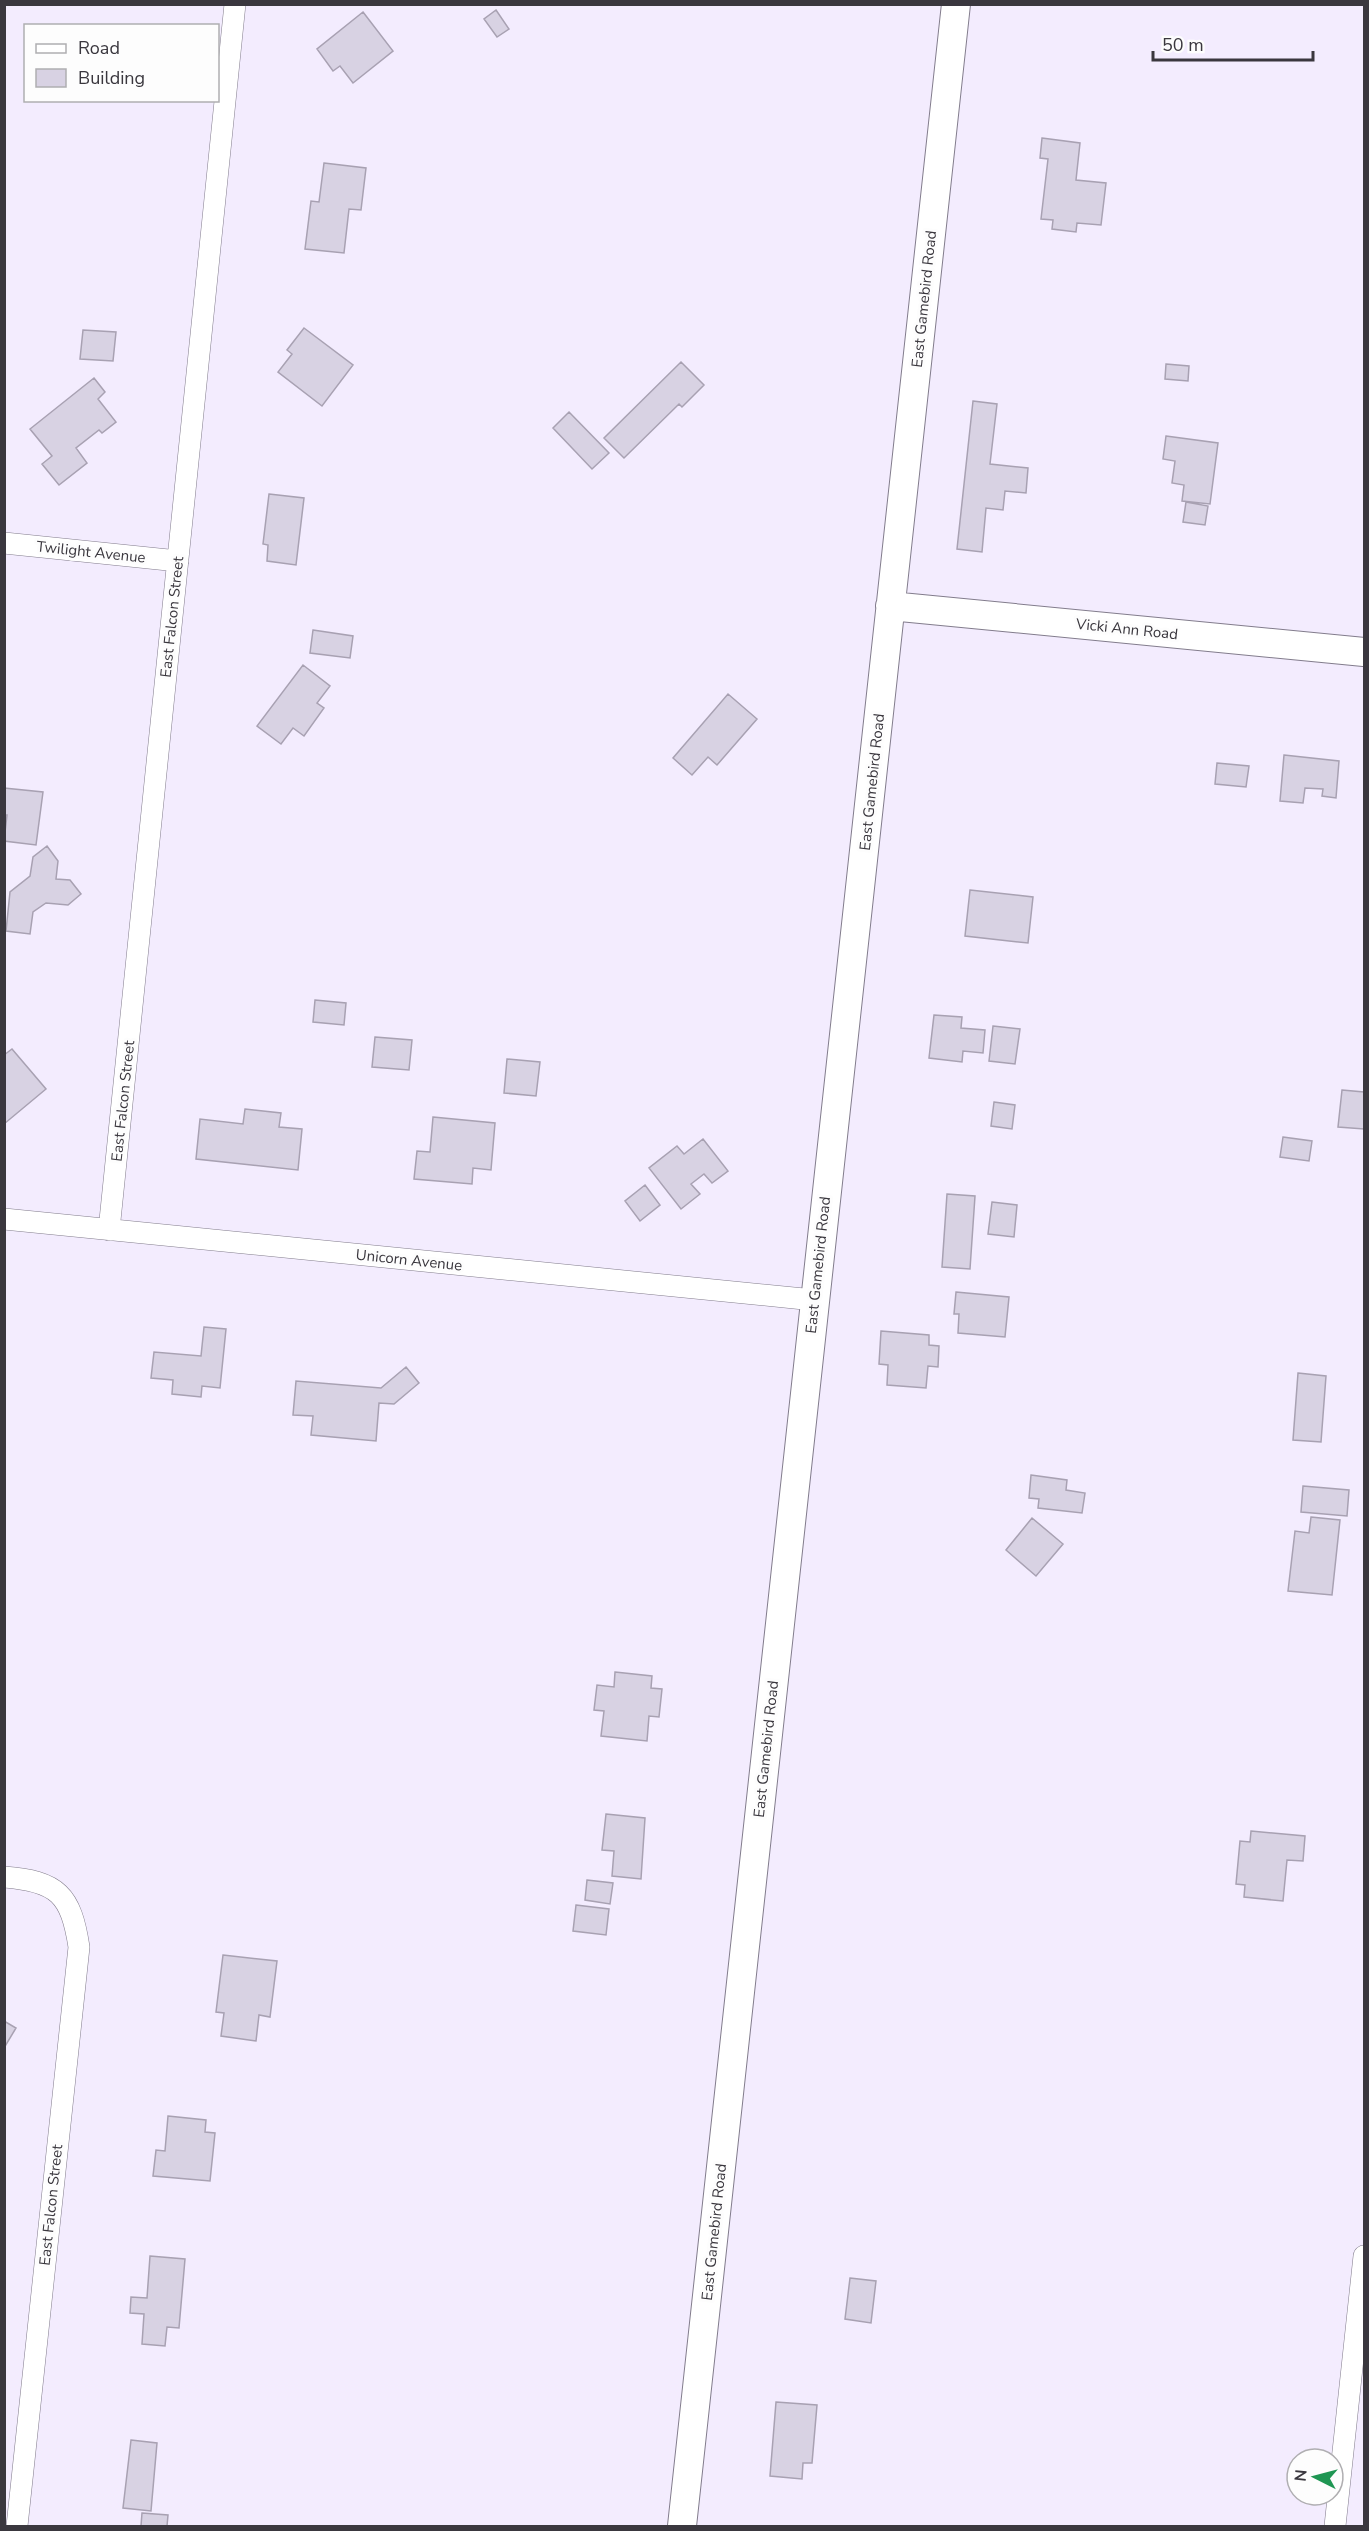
<svg xmlns="http://www.w3.org/2000/svg" width="1369" height="2531" font-family="'Nunito Sans',sans-serif">
  <style>
    .building { fill: #d8d2e3; stroke: #a8a1b2; stroke-width: 1.5 }
    .lines { fill: none; stroke-linecap: round; stroke-linejoin: round }
    .street-casing { stroke: #827c8c; stroke-width: 22 }
    .secondary-casing { stroke: #827c8c; stroke-width: 30 }
    .street { stroke: #fff; stroke-width: 21 }
    .secondary { stroke: #fff; stroke-width: 28 }
    .labels { text-anchor: middle; stroke-width: 6; stroke-linejoin: round; paint-order: stroke }
    .street-label { font-size: 15px; fill: #3a373e; stroke: #fdfdfd }
  </style>
  <rect width="100%" height="100%" fill="#f3ecfe"/>
  <path class="building" d="M496 10 509 29 497 37 484 19Z
    M363 12 393 51 353 83 340 66 333 71 317 49Z
    M1042 138 1080 143 1076 180 1106 183 1101 225 1077 223 1076 232 1052 229 1053 220 1041 219 1048 159 1040 158Z
    M324 163 366 168 361 210 349 209 344 253 305 249 311 201 319 202Z
    M304 328 353 365 322 406 278 372 292 354 287 350Z
    M83 330 116 332 113 361 80 359Z
    M681 362 704 385 682 407 679 404 624 458 604 438Z
    M1166 364 1189 366 1188 381 1165 379Z
    M94 378 105 392 98 399 116 422 102 433 99 430 76 448 87 463 59 485 42 464 52 456 30 429Z
    M973 401 997 404 990 464 1028 468 1026 493 1005 491 1003 510 986 508 982 552 957 549Z
    M569 412 609 453 592 469 553 428Z
    M1166 436 1218 443 1210 504 1182 501 1184 485 1172 483 1175 461 1163 459Z
    M269 494 304 498 296 565 267 561 268 545 263 544Z
    M1186 502 1208 506 1205 525 1183 522Z
    M313 630 353 636 350 658 310 653Z
    M303 665 330 686 317 703 324 708 304 736 293 728 281 744 257 726Z
    M728 694 757 719 717 765 708 757 692 775 673 758Z
    M1284 755 1339 761 1336 798 1322 796 1323 789 1305 788 1303 803 1280 801Z
    M1217 763 1249 766 1246 787 1215 784Z
    M4 788 43 792 36 845 4 841 7 815H4Z
    M47 846 58 861 56 879 70 880 81 894 68 905 46 903 33 912 30 934 6 931 10 892 30 876 33 857Z
    M970 890 1033 897 1028 943 965 936Z
    M315 1000 346 1003 344 1025 313 1022Z
    M934 1015 962 1017 961 1028 985 1030 983 1053 963 1051 962 1062 929 1058Z
    M993 1026 1020 1029 1015 1064 989 1061Z
    M375 1037 412 1040 409 1070 372 1067Z
    M12 1049 46 1089 4 1124V1055Z
    M507 1059 540 1062 536 1096 504 1093Z
    M1342 1090 1364 1092V1129L1338 1127Z
    M994 1102 1015 1105 1012 1129 991 1126Z
    M245 1109 281 1113 279 1127 302 1129 298 1170 196 1159 200 1119 243 1124Z
    M433 1117 495 1123 491 1170 473 1168 472 1184 414 1179 417 1151 430 1152Z
    M1283 1137 1312 1141 1309 1161 1280 1157Z
    M703 1139 728 1171 712 1183 704 1174 691 1184 700 1194 681 1209 649 1168 677 1146 684 1154Z
    M645 1185 660 1205 640 1221 625 1201Z
    M947 1194 975 1196 970 1269 942 1267Z
    M992 1202 1017 1205 1014 1237 988 1234Z
    M956 1292 1009 1297 1005 1337 958 1333 959 1314H954Z
    M204 1327 226 1329 220 1388 202 1386 201 1397 172 1394 173 1380 151 1378 154 1352 201 1356Z
    M881 1331 929 1335V1345L939 1346 938 1367 928 1366 926 1388 887 1385 888 1365 879 1364Z
    M406 1367 419 1383 394 1404 379 1403 376 1441 311 1435 313 1416 293 1415 296 1381 381 1388Z
    M1298 1373 1326 1376 1321 1442 1293 1440Z
    M1031 1475 1067 1480 1066 1490 1085 1493 1082 1513 1038 1508 1039 1499 1029 1498Z
    M1303 1486 1349 1490 1347 1516 1301 1512Z
    M1311 1517 1340 1520 1332 1595 1288 1591 1295 1531 1309 1533Z
    M1032 1518 1063 1544 1036 1576 1006 1550Z
    M615 1672 652 1676 651 1688 662 1689 659 1717 649 1716 647 1741 601 1736 604 1711 594 1710 597 1685 614 1687Z
    M606 1814 645 1818 641 1879 612 1876 614 1851 602 1850Z
    M1251 1831 1305 1836 1303 1861 1287 1860 1283 1901 1244 1897 1245 1885 1236 1884 1240 1841 1250 1842Z
    M587 1880 613 1883 610 1904 585 1900Z
    M576 1905 609 1909 606 1935 573 1931Z
    M223 1955 277 1961 270 2017 259 2015 256 2041 221 2036 224 2013 216 2012Z
    M4 2021 16 2028 4 2048Z
    M168 2116 206 2120 205 2132 215 2133 210 2181 153 2176 156 2150 165 2151Z
    M150 2256 185 2259 179 2328 167 2327 165 2346 142 2344 144 2314 130 2313 131 2297 147 2298Z
    M850 2278 876 2281 871 2323 845 2319Z
    M776 2402 817 2405 812 2463H803L802 2479 770 2476Z
    M131 2440 157 2443 151 2511 123 2508Z
    M142 2513 168 2515 167 2526H141Z"/>
  <g class="lines">
    <g class="street-casing">
      <path id="street" d="M4 543 178 561
        M4 1219 814 1300
        M109 1230 235 4
        M4 1877C58 1881 71 1895 79 1947L17 2526
        M1335 2526 1364 2256"/>
    </g>
    <g class="secondary-casing">
      <path id="secondary" d="M890 606 1364 652
        M682 2526 956 4"/>
    </g>
    <use href="#street" class="street"/>
    <use href="#secondary" class="secondary"/>
  </g>
  <g class="labels">
    <g class="street-label">
      <text transform="translate(924 299) rotate(-84)" y="5">East Gamebird Road</text>
      <text transform="translate(91 552) rotate(6)" y="5">Twilight Avenue</text>
      <text transform="translate(172 617) rotate(-84)" y="5">East Falcon Street</text>
      <text transform="translate(1127 629) rotate(6)" y="5">Vicki Ann Road</text>
      <text transform="translate(872 782) rotate(-84)" y="5">East Gamebird Road</text>
      <text transform="translate(123 1101) rotate(-84)" y="5">East Falcon Street</text>
      <text transform="translate(409 1260) rotate(6)" y="5">Unicorn Avenue</text>
      <text transform="translate(818 1265) rotate(-84)" y="5">East Gamebird Road</text>
      <text transform="translate(766 1749) rotate(-84)" y="5">East Gamebird Road</text>
      <text transform="translate(51 2205) rotate(-84)" y="5">East Falcon Street</text>
      <text transform="translate(714 2232) rotate(-84)" y="5">East Gamebird Road</text>
    </g>
  </g>
  <rect width="1369" height="2531" fill="none" stroke="#3a373e" stroke-width="12"/>
  <rect x="24" y="24" width="195" height="78" fill="#fdfdfd" stroke="#afaeb1" stroke-width="1.5"/>
  <rect x="36" y="44" width="30" height="9" fill="#ffffff" stroke="#afaeb1" stroke-width="1.5"/>
  <text x="78" y="54" font-size="18" fill="#3a373e">Road</text>
  <rect x="36" y="69" width="30" height="18" fill="#d8d2e3" stroke="#afaeb1" stroke-width="1.5"/>
  <text x="78" y="84" font-size="18" fill="#3a373e">Building</text>
  <g transform="translate(1315 2477) rotate(276)"><circle r="28" fill="#fdfdfd" stroke="#afaeb1" stroke-width="1.5"/>
  <path d="M0-4.5L10 22L0 15L-10 22Z" fill="#1f9653"/>
  <text y="-9" font-size="16" font-weight="bold" text-anchor="middle" fill="#3a373e">N</text>
  </g>
  <path d="M1153 51v9h160v-9" fill="none" stroke="#3a373e" stroke-width="3"/>
  <text x="1162" y="51" font-size="18" fill="#3a373e" stroke="#fdfdfd" stroke-width="4.5" paint-order="stroke">50 m</text>
</svg>
